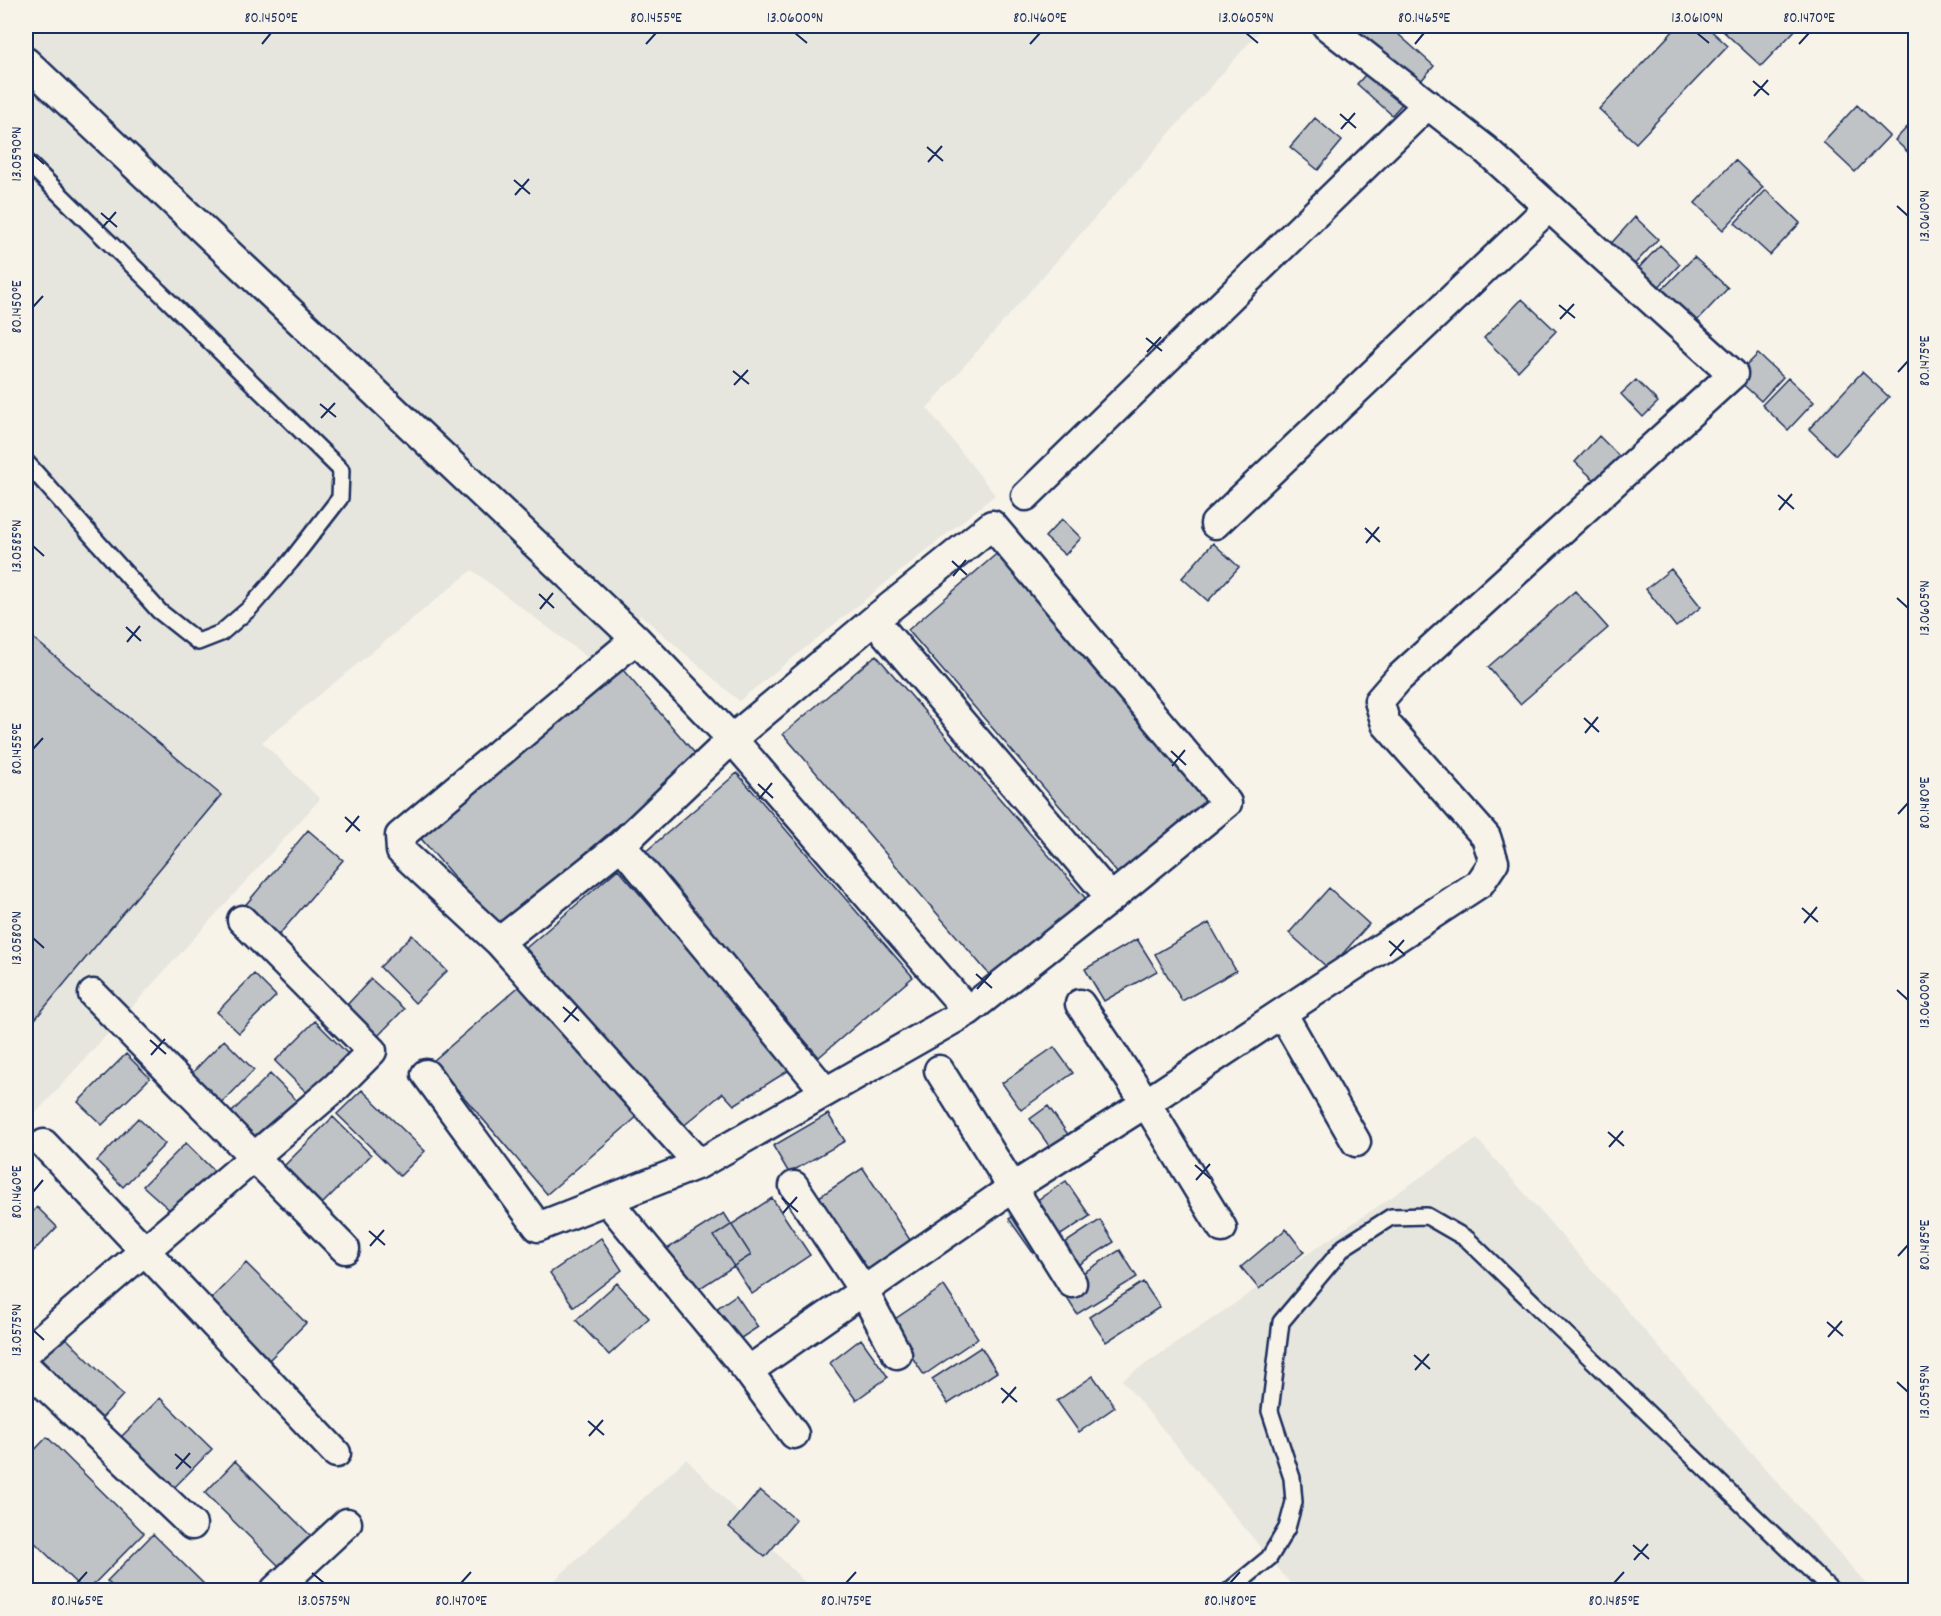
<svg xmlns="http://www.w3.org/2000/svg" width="1941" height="1616" font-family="Dekko,sans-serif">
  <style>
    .built { fill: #e6e5de }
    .building { fill: #c0c3c5; stroke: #1b2f5e; stroke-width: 1.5 }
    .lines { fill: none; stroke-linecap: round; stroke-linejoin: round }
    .lane-casing { stroke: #1b2f5e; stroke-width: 20 }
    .street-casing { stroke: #1b2f5e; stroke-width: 33 }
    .lane { stroke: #f7f3e8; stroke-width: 15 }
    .street { stroke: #f7f3e8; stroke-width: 28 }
    .ticks { fill: none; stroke: #1b2f5e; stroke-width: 2 }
    .neatline { fill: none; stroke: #1b2f5e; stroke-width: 2 }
    .ticks-label { font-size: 15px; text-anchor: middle; fill: #1b2f5e }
  </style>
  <rect width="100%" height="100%" fill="#f7f3e8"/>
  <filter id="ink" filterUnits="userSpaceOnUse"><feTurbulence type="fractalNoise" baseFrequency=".0167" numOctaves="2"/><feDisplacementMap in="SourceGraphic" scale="12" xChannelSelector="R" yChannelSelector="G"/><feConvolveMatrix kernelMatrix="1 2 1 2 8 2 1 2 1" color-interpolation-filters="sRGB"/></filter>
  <g filter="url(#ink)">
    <path class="built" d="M26 26H1264L927 408 995 495 739 701 641 615 591 660 472 570 262 742 320 799 26 1124Z
      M1477 1139 1868 1586 1884 1590H1296L1122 1380Z
      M686 1459 812 1590H544Z"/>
    <path class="building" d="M1346 26H1389L1434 66 1412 91Z
      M1678 26H1706L1728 46 1636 143 1599 109Z
      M1729 26H1799L1761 66 1723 31Z
      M1375 64 1410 95 1392 115 1357 84Z
      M1857 105 1889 136 1855 172 1823 142Z
      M1315 118 1342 141 1318 170 1290 147Z
      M1916 118V160L1895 140Z
      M1735 160 1763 187 1723 230 1695 203Z
      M1766 190 1800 223 1770 255 1735 223Z
      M1635 217 1658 239 1630 269 1607 248Z
      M1660 245 1680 264 1654 292 1634 273Z
      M1694 257 1728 288 1694 324 1660 292Z
      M1522 299 1556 331 1518 371 1484 338Z
      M1758 354 1783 377 1761 401 1735 377Z
      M1862 372 1889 397 1836 455 1809 429Z
      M1788 378 1814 402 1788 430 1762 405Z
      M1636 380 1658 402 1643 417 1621 394Z
      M1599 436 1625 462 1602 487 1575 462Z
      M1062 519 1081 538 1065 555 1045 537Z
      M1213 543 1239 567 1208 601 1182 578Z
      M1001 550 1212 795 1119 875 908 630Z
      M1671 569 1701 607 1676 627 1646 589Z
      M1575 591 1608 628 1520 704 1488 667Z
      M27 633 221 795 26 1030V634Z
      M876 655 1087 900 994 980 783 734Z
      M617 663 698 757 498 928 417 834Z
      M737 773 913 977 819 1057 644 853Z
      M308 830 343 860 277 937 243 908Z
      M618 869 791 1069 734 1105 723 1093 681 1128 526 948Z
      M1329 888 1369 924 1329 969 1289 933Z
      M1209 923 1236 971 1182 1001 1155 954Z
      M412 935 447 971 415 1003 380 967Z
      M1137 939 1157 971 1104 1001 1085 969Z
      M254 974 276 996 239 1033 217 1012Z
      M371 979 404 1009 378 1036 346 1006Z
      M523 983 638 1116 547 1194 433 1061Z
      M315 1021 348 1054 308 1094 275 1061Z
      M224 1040 254 1070 221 1104 191 1074Z
      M1054 1047 1073 1073 1021 1110 1002 1083Z
      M126 1054 150 1078 102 1125 78 1102Z
      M270 1074 299 1103 260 1141 231 1113Z
      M362 1090 425 1151 400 1176 337 1114Z
      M1048 1106 1072 1140 1054 1153 1030 1119Z
      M828 1114 845 1141 789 1173 773 1146Z
      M333 1117 371 1155 321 1205 283 1167Z
      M138 1118 165 1144 123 1187 97 1161Z
      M186 1143 218 1175 172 1212 143 1186Z
      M863 1168 912 1243 869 1271 819 1197Z
      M1066 1181 1090 1216 1033 1253 1009 1219Z
      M772 1198 810 1255 752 1294 714 1236Z
      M37 1207 57 1227 26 1259V1219Z
      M724 1213 751 1255 694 1292 667 1249Z
      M1100 1220 1114 1242 1056 1279 1042 1258Z
      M1286 1229 1304 1252 1259 1289 1241 1267Z
      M601 1238 622 1270 574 1307 550 1273Z
      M1120 1250 1137 1277 1077 1314 1060 1287Z
      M246 1263 306 1323 263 1366 203 1307Z
      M1143 1282 1160 1307 1106 1342 1089 1317Z
      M617 1283 649 1318 609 1355 576 1320Z
      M944 1286 978 1338 924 1375 889 1323Z
      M736 1295 758 1327 735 1342 713 1311Z
      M60 1332 123 1395 101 1419 37 1355Z
      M861 1339 888 1377 856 1400 830 1363Z
      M981 1347 997 1372 948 1404 932 1379Z
      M1093 1376 1115 1407 1079 1432 1057 1401Z
      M160 1398 212 1449 166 1496 114 1444Z
      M47 1437 144 1533 88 1590H83L26 1534V1459Z
      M235 1461 312 1537 281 1568 205 1493Z
      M760 1490 796 1520 765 1557 729 1527Z
      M153 1534 210 1590H116L107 1581Z"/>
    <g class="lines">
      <g class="lane-casing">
        <path id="lane" d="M26 161 341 470 340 498 291 561 249 609 221 633 198 642 159 611 26 462
          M1230 1590 1269 1558 1287 1528 1294 1502 1292 1478 1270 1411 1281 1322 1344 1247 1391 1217 1427 1216 1467 1239 1831 1590"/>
      </g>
      <g class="street-casing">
        <path id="street" d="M1327 26 1486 150 1733 374 1398 679 1379 701 1386 724 1486 837 1494 862 1480 883 1282 1013 1356 1142
          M26 62 636 639 732 739 968 1011
          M1026 496 1428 104
          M1215 524 1549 207
          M874 620 1111 898
          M636 639 400 836 401 851 499 942 699 1164
          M621 845 825 1091
          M93 994 345 1249
          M1080 1004 1146 1103 1222 1228
          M939 1070 1072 1283
          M426 1074 538 1227 699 1164 968 1011 1111 898 1227 803 992 525 874 620 732 739 621 845 499 942
          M44 1144 336 1453
          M794 1186 863 1290 897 1354
          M607 1200 748 1371 1012 1188 1146 1103 1282 1013
          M26 1352 336 1087 372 1051 242 920
          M26 1367 192 1525
          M748 1371 794 1434
          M275 1590 347 1523"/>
      </g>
      <use href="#lane" class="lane"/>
      <use href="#street" class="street"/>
    </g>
  </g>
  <path class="ticks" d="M795 33 807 43M1246 33 1258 43M1697 33 1709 43M262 44 271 33M646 44 656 33M1030 44 1040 33M1415 44 1424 33M1799 44 1809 33M1753 81 1769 95M1754 96 1768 80M1340 114 1356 128M1341 129 1355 113M927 147 943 161M33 154 44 164M928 162 942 146M514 180 530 194M515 195 529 179M1897 206 1908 216M101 213 117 227M102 228 116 212M1559 305 1575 318M33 307 43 296M1560 319 1574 304M1146 338 1162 351M1147 352 1161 337M733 371 749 384M1898 372 1908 361M734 385 748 370M320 404 336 417M321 418 335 403M1778 495 1794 509M1779 510 1792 494M1365 528 1380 542M1366 543 1379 527M33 546 44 556M952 561 967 575M953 576 966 560M539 594 554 608M1897 598 1908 608M540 609 553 593M126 627 141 641M127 642 140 626M1584 718 1599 732M1585 733 1598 717M33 749 43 738M1171 751 1186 765M1172 766 1185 750M758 784 773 798M759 799 772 783M1898 814 1908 803M345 817 360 831M346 832 359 816M1802 908 1818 922M1804 923 1817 907M33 938 44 948M1389 941 1405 955M1390 956 1404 940M976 974 992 988M977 989 991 973M1897 990 1908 1000M563 1007 579 1021M564 1022 578 1006M150 1040 166 1054M151 1055 165 1039M1608 1132 1624 1146M1609 1147 1623 1131M1195 1165 1211 1179M1196 1180 1210 1164M33 1192 43 1180M782 1198 798 1212M783 1213 797 1197M369 1231 385 1245M370 1246 384 1230M1898 1256 1908 1245M1827 1322 1843 1336M33 1330 44 1340M1828 1337 1842 1321M1414 1355 1430 1369M1415 1370 1429 1354M1897 1382 1908 1392M1001 1388 1017 1402M1002 1403 1016 1387M588 1421 604 1435M589 1436 603 1420M175 1454 191 1468M176 1469 190 1453M1633 1545 1649 1559M1634 1560 1648 1544M312 1573 324 1583M77 1583 87 1572M461 1583 471 1572M846 1583 856 1572M1230 1583 1240 1572M1614 1583 1624 1572"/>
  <rect width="1941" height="1616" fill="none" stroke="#f7f3e8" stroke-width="66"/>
  <rect x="33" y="33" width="1875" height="1550" class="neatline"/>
  <g class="ticks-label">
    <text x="271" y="22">80.1450°E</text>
    <text x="656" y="22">80.1455°E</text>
    <text x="795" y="22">13.0600°N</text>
    <text x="1040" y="22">80.1460°E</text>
    <text x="1246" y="22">13.0605°N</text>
    <text x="1424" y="22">80.1465°E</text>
    <text x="1697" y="22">13.0610°N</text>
    <text x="1809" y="22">80.1470°E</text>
    <text transform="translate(16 154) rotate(-90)" y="5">13.0590°N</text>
    <text transform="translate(1924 216) rotate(-90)" y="5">13.0610°N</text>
    <text transform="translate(16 307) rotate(-90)" y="5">80.1450°E</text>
    <text transform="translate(1924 361) rotate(-90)" y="5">80.1475°E</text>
    <text transform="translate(16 546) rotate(-90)" y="5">13.0585°N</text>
    <text transform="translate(1924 608) rotate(-90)" y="5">13.0605°N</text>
    <text transform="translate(16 749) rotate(-90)" y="5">80.1455°E</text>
    <text transform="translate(1924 803) rotate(-90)" y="5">80.1480°E</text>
    <text transform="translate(16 938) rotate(-90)" y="5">13.0580°N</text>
    <text transform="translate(1924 1000) rotate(-90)" y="5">13.0600°N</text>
    <text transform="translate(16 1192) rotate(-90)" y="5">80.1460°E</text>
    <text transform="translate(1924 1245) rotate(-90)" y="5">80.1485°E</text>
    <text transform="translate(16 1330) rotate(-90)" y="5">13.0575°N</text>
    <text transform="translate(1924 1392) rotate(-90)" y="5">13.0595°N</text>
    <text x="77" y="1605">80.1465°E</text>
    <text x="324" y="1605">13.0575°N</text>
    <text x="461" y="1605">80.1470°E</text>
    <text x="846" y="1605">80.1475°E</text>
    <text x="1230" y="1605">80.1480°E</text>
    <text x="1614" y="1605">80.1485°E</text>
  </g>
</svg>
